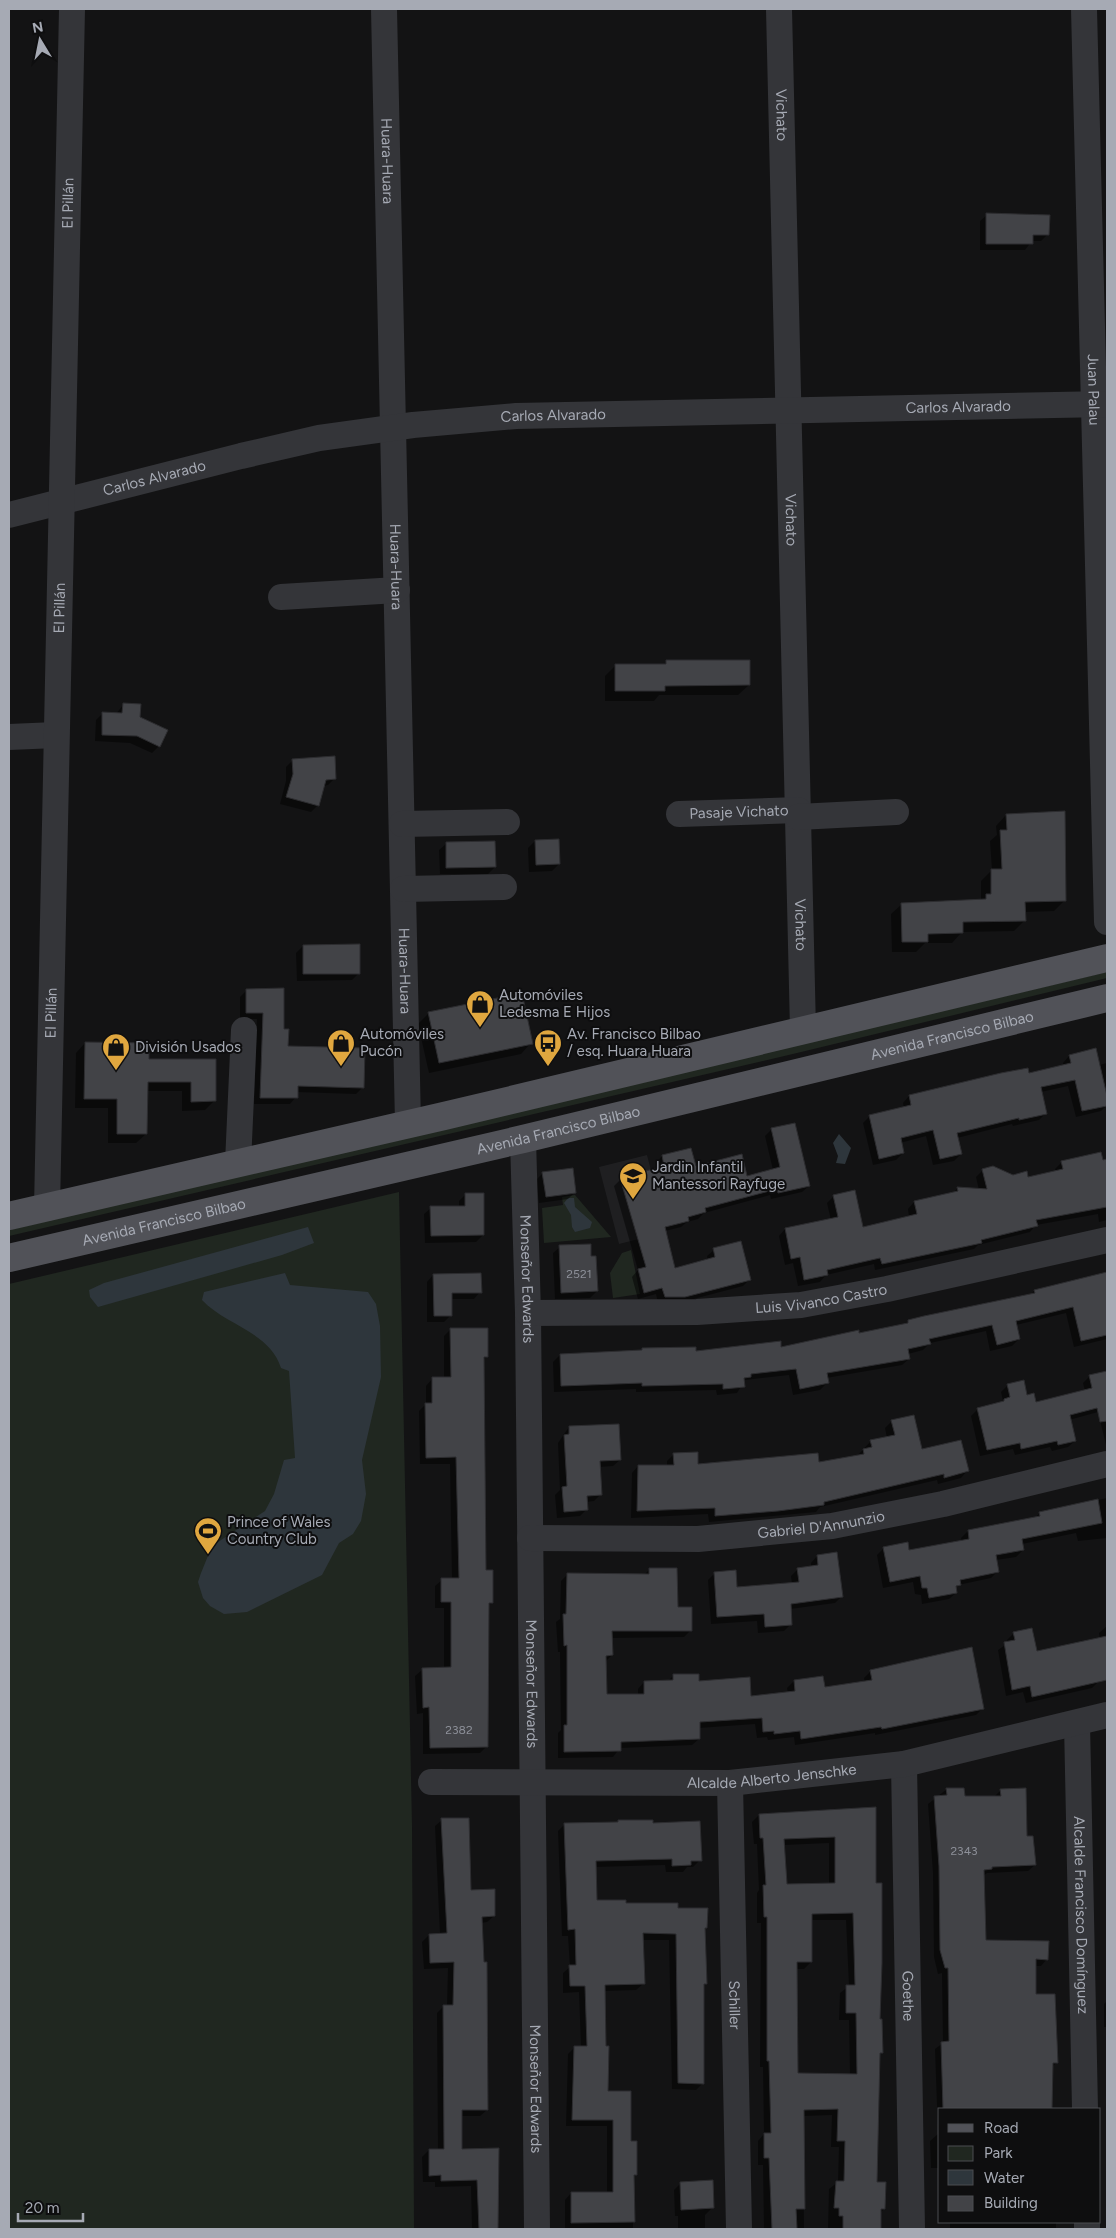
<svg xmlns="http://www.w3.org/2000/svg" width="1116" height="2238" font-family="Figtree,sans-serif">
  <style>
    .built { fill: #1f1f21 }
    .green { fill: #202720 }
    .water { fill: #2e363c }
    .shadow { fill: #0007; fill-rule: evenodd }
    .building { fill: #424347; stroke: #2d2d30; fill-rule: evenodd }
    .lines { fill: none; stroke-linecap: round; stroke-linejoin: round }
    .minor { stroke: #343539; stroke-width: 26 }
    .major { stroke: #515258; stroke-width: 28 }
    .labels { text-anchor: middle; stroke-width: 4; stroke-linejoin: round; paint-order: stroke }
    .number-label { font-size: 12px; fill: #8d9099 }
    .street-label { font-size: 15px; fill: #a6aab4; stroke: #0e0e0f }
    .poi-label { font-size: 15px; fill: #a6aab4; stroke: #0e0e0f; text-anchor: start }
  </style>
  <rect width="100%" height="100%" fill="#131314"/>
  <path class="built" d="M647 1155 667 1232 619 1244 599 1167Z"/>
  <path class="green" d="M1107 972V978L797 1053 9 1236V1230Z
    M399 1192 412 1826 414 2229H9V1284Z
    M575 1195 611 1237 544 1243 542 1208 563 1205 562 1197Z
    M631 1250 640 1294 613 1298 610 1273 622 1253Z"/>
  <path class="water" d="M839 1134 851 1148 845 1164 836 1163 838 1156 833 1143Z
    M568 1198H574L575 1207 592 1222 590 1228 575 1232 572 1227 571 1215 564 1203Z
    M308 1227 314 1243 282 1255 98 1307 90 1297 89 1290 104 1283Z
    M285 1273 290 1285 368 1292 376 1304 380 1326 381 1377 362 1460 366 1494 361 1521 353 1534 339 1543 322 1575 247 1612 224 1614 210 1606 203 1598 198 1582 201 1573 212 1546 265 1511 274 1494 284 1460 295 1458 289 1371 281 1368C270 1332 225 1325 202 1300L204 1292Z"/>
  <path class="shadow" d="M987 215 1048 234 1041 241H1032L1025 250H980V221Z
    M667 662 749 685 738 695H659L654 701H605V676L615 666 663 665Z
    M123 705 139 717 159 746 152 753 130 743 95 741 96 720 103 713 116 714Z
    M292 761 335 778 328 785 323 786 318 805 311 812 280 804 286 781V767Z
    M1006 815 1064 901 1054 911 1024 912 1025 920 1014 931 962 932 952 943H925L916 952H892L891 914 902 904 981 901V881L992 870 990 841 997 835 996 826Z
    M535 841 559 864 552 871 529 872 528 848Z
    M446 844 495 867 488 874H440L439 850Z
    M303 946 359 973 352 980 297 981 296 953Z
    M247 990 283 1030 287 1047 363 1087 356 1094 296 1092V1097L290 1104H254L257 1019H240V997Z
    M429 1013 531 1043 521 1054 429 1073 418 1024Z
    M85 1043 147 1061 214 1060V1101L205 1110 182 1111V1091H147L146 1134 136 1143H108V1108H75L76 1053Z
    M1069 1056 1099 1065 1107 1063V1105L1101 1111 1076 1117 1068 1086 1041 1092 1045 1114 1039 1120 1013 1126 1012 1124 957 1138 961 1154 954 1161 933 1165 926 1136 900 1143 903 1153 896 1160 873 1165 863 1123 870 1116 904 1108 903 1103 909 1096 1063 1066V1063Z
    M772 1129 809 1186 802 1192 771 1199 770 1195 704 1213 698 1219 687 1222 681 1227 665 1231 674 1270 708 1261 707 1256 714 1250 750 1279 743 1286 678 1303H658L656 1294 638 1299 632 1277 638 1270 614 1186 621 1179 657 1169 656 1163 662 1156 695 1167 746 1177 773 1170 765 1136Z
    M1107 1160V1220L1099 1222 1098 1214 1036 1225 1030 1232 978 1245 974 1249 875 1270 874 1264 826 1275 820 1282 798 1286 793 1263 785 1265 779 1236 785 1229 831 1220 827 1203 834 1196 862 1229 909 1217 908 1209 914 1202 952 1194 958 1188 979 1190 976 1177 983 1170 1027 1179 1056 1172 1055 1169 1062 1162Z
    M543 1173 575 1192 568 1199 539 1203 536 1180Z
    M466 1194 483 1235 476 1242 425 1243 424 1214 431 1208 459 1207V1201Z
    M560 1247 590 1257 597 1291 590 1298 555 1299 553 1253Z
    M1107 1273V1339L1074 1347 1066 1313 1016 1325 1019 1339 1012 1346 990 1351 986 1331 930 1343 923 1350 908 1354 909 1359 902 1365 826 1378 827 1383 820 1390 793 1395 789 1375 745 1380 737 1393 717 1395 716 1390 636 1392V1389L554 1392 553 1362 560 1355 640 1352 642 1349 695 1352 780 1349 905 1325 908 1321 1030 1296 1034 1291Z
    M433 1275 480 1292 474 1299H451V1315L444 1322H427V1282Z
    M451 1329 487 1356 483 1360 484 1571 492 1602 488 1606 487 1746 480 1753 423 1754V1713L417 1714 415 1676 422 1670 444 1669V1608H435V1586L442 1580H452L450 1464H420L419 1411 426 1404V1386L432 1379 444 1378V1336Z
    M1107 1372V1449L1098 1412 1069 1420 1075 1441 1068 1447 1052 1451 1050 1447 1015 1455 1013 1449 980 1456 971 1416 978 1409 1000 1404 1003 1401 1001 1392 1008 1385 1035 1403 1085 1391 1083 1383 1090 1376Z
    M892 1421 921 1450 967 1471 961 1478 938 1484 937 1480 820 1507 816 1512 709 1522 708 1514 631 1518 632 1473 638 1466H667V1461L674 1454 697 1465 818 1463 857 1456 871 1441 887 1438 885 1428Z
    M569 1427 620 1460 613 1466 599 1467 601 1494 594 1501 586 1502 587 1509 580 1516 557 1518 555 1495 560 1490 558 1443Z
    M1107 1498V1538L1078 1541 1076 1533 1022 1544 1023 1550 1016 1557 996 1560 998 1571 991 1578 958 1585 955 1588 956 1593 949 1599 922 1604 921 1595 915 1594 913 1582 883 1588 877 1555 884 1548 908 1552 962 1541 961 1538 968 1531 1034 1519 1040 1513Z
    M817 1556 842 1596 835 1603 790 1609 791 1624 784 1631 758 1633 757 1621 711 1624 708 1580 715 1573 736 1588 792 1584 791 1576 798 1569 811 1568V1563Z
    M649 1570 691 1630 684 1637 611 1638 612 1655 605 1662 606 1696 638 1695V1689L644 1682 668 1681 673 1676 750 1698 788 1693 787 1688 794 1681 823 1688 865 1683 864 1678 871 1671 982 1709 976 1715 875 1735V1733L795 1745 794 1737 768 1740 767 1737 757 1738 755 1724 699 1728V1739L692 1745 620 1748 613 1757 558 1758V1733L561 1730 560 1652H558L556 1622 560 1619 561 1581 567 1575H644Z
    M1107 1626V1669L1097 1672 1099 1681 1092 1688 1026 1703 1023 1692 1006 1696 998 1650 1008 1643 1007 1640 1014 1633 1036 1653 1100 1639 1099 1633Z
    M947 1789 963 1798 994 1797 1001 1790 1026 1837 1035 1865 1028 1871 987 1873 983 1876 984 1941 1047 1959 1041 1966H1034L1035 1995 1056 2063 1051 2068V2109H940V2195L939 2168H931L930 2141 938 2134 935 2049 943 2043 942 1973 938 1974 934 1957 933 1873 928 1804Z
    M875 1808 878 2021 881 2052 878 2055 876 2183 884 2209 880 2213V2229H828L829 2189 838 2182 839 2147H831L832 2115 803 2116 804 2229H764L763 2165H758V2141L764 2134 763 2067H760L761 1923H757V1893L759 1890 757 1844H754L752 1822 759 1815ZM829 1843V1885H786L784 1845ZM811 1920H846L849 1986 840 1993 839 2020H849L850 2075 797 2074 796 1969H804L811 1962Z
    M442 1820 470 1891 494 1916 487 1922 481 1923 487 2110 480 2116H460L461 2150 495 2182 496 2229H472L471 2186 435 2187V2182H423L422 2157 429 2150H438L437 2013 444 2006H447L448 1968 424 1969 422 1942 429 1935 440 1934 435 1826Z
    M565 1824 652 1825 700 1860 693 1867H687L683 1872H666L665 1865 595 1867 596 1902 676 1909 706 1928 704 1930 705 1983 703 1986V2083L696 2090 672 2089 669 1940H642L643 1984 636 1990 604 1991 607 2093 630 2143 636 2174 633 2177V2229H565V2200L571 2193H607V2126H566L568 2054 575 2047H581L579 1992 563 1993V1973L570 1967 568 1936H562L558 1831Z
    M1107 1854V1877H1106Z
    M1107 2001V2027H1104V2004Z
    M681 2183 712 2208 705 2215V2229H678V2216H675L674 2190Z
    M950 2222H1056V2229H947H950Z"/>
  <path class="building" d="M986 213 1050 215 1049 235H1033V244H986Z
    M666 660H750V685L665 686V691H615V664H666Z
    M123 703 141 704 140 717 168 730 160 747 137 736 102 735V712L122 713Z
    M335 756 336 779 326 780 319 806 286 797 293 774 292 759Z
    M1065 811 1066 901 1025 902 1026 921 963 922V933L928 934V942H902L901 903 986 899V894H991V869H1002L1000 830H1007L1006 814Z
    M559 839 560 864 536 865 535 840Z
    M495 841 496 867 446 868V842Z
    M360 944V974H303V945Z
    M284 988V1029H289L288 1046 365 1048 364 1088 298 1086V1098H260L263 1013H246V989Z
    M522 993 533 1044 439 1063 428 1012Z
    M85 1042 149 1043V1059H216V1101L191 1102V1082H148L147 1134H117V1099H84Z
    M1096 1048 1107 1096V1106L1082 1111 1075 1080 1041 1087 1047 1114 1019 1120V1118L957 1133 962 1154 940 1159 933 1130 901 1138 904 1153 879 1159 869 1115 911 1105 909 1095 1001 1073 1028 1068 1029 1073 1071 1063 1069 1055Z
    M795 1123 810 1186 778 1193 777 1189 705 1208 706 1212 688 1217 689 1221 665 1227 675 1268 715 1257 713 1248 741 1241 751 1280 685 1297H665L662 1288 644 1293 638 1269 646 1267 620 1178 664 1166 662 1155 691 1148 696 1166 742 1154 747 1176 780 1167 771 1128Z
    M1101 1152 1103 1160 1107 1159V1207L1036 1220 1038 1226 981 1240 982 1243 882 1264 880 1258 827 1270 828 1275 804 1280 800 1257 791 1259 785 1228 838 1217 833 1195 855 1190 863 1227 917 1214 914 1201 958 1191 957 1187 987 1189 982 1169 993 1166 1013 1175 1027 1171 1028 1177 1063 1169 1061 1161Z
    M573 1168 576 1193 546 1197 542 1172Z
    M465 1193H484V1235L431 1236 430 1206H465Z
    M591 1244V1256H596L598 1291 561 1293 559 1245Z
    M1107 1272V1335L1081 1341 1073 1307 1016 1321 1020 1339 997 1345 992 1325 929 1339 931 1344 908 1349 910 1359 827 1373 829 1383 800 1389 796 1369 751 1374V1377L744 1378 745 1387 723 1389V1384L642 1386V1383L561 1386 560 1354 642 1350V1348L696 1347V1351L781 1341V1347L859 1330V1333L908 1323V1320L924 1316 1035 1293 1034 1290Z
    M481 1273 482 1293H452V1316H434L433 1274Z
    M450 1328H488V1357H484L486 1570H493V1603H489L488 1747 430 1748 429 1707 423 1708 422 1668 451 1667V1602H441V1578H459L456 1457 426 1458 425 1403H432V1377H451Z
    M1107 1371V1421L1100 1422 1097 1408 1070 1415 1076 1441 1058 1445 1057 1441 1021 1449 1020 1443 987 1450 977 1408 1004 1401V1399L1010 1397 1007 1384 1024 1380 1027 1395 1034 1393 1036 1402 1092 1388 1089 1375Z
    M914 1415 922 1449 961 1440 969 1471 944 1478V1474L824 1502V1505L778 1511 715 1516V1508L637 1511 638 1465H674L673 1453 698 1452V1464L818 1453 819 1462 864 1454 863 1449 872 1447 870 1440 895 1435 891 1420Z
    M619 1424 621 1460 600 1461 602 1495 587 1496 588 1510 564 1512 562 1487 567 1486 564 1435 569 1434V1426Z
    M1098 1499 1102 1523 1022 1539 1024 1550 996 1555 999 1572 960 1580 961 1585 956 1586 957 1593 929 1598 927 1588H922L920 1576 890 1582 883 1547 908 1542 909 1550 969 1539 968 1530 1040 1516 1039 1512Z
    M837 1552 843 1597 791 1604 792 1625 765 1627 764 1614 717 1617 714 1572 736 1570 737 1587 799 1582 797 1568 818 1565 817 1555Z
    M649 1568H677L678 1607H692V1631H612L613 1655 606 1656 607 1694H644V1681L673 1680V1674H699V1681L750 1677 751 1696 795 1691 794 1680 823 1676 825 1687 872 1680 870 1670 972 1647 984 1709 882 1729 881 1727 801 1739 800 1731 774 1734V1731L763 1732 762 1718 700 1722V1739L621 1742V1751L564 1752V1725H567V1645L564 1646 563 1614H566L567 1573 649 1574Z
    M1032 1628 1037 1651 1107 1636V1680L1032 1697 1030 1686 1012 1690 1004 1642 1015 1640 1013 1632Z
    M946 1788H964L965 1796H1001L1000 1789 1026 1788 1027 1836H1033L1036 1865 992 1867V1869L984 1870 986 1940 1049 1941 1048 1960 1036 1959V1994H1055L1058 2063H1053L1052 2109H943L941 2042 949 2041 948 1968H945L940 1950 939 1866 934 1796 947 1795Z
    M876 1807V1883H882V1963L880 2019H882L883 2053H880L877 2182H886L885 2209H881V2229H843V2216H839V2208H834L836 2181H844L845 2141H837L838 2109 804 2110 805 2209H796L797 2229H772L769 2158H764V2133H771L769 2061H767V1917H764L763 1885H766L763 1838H760L759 1814ZM835 1837V1883L787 1884 784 1839ZM853 1913 855 1985H846V2013H856L857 2074 798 2073 797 1962H812V1914Z
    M441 1818H469L471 1890 495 1889V1916L482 1917 484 1962H487L488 2110H462V2149L499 2148 498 2229H479L477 2180 441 2181V2175L429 2176V2149H444L443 2005H453L454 1962 430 1963 429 1934 447 1933Z
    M618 1820H653V1823L700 1821 702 1861H691V1865L672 1866V1859L596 1861 597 1900H626V1903H678V1908H708L707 1928H705L707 1984H704V2084L678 2083 676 1934 643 1933 645 1984 605 1985 606 2046H609L608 2091H631V2141H637V2175H634L635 2222 571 2223V2192H613V2120H572L574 2046H587L585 1986H570L569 1965H576L575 1929 568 1930 564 1823 618 1822Z
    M713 2180 714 2208 681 2210 680 2182Z"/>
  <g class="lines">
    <g class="minor">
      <path id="s1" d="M384 9 408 1124"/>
      <path id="s2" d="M779 9 803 1030"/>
      <path id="s3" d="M1084 9 1107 922"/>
      <path id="s4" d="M9 515 241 456 319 438 413 425 516 416 1107 404"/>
      <path d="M281 597 397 590"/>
      <path d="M9 737 56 735"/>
      <path id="s5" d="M679 814 798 810"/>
      <path d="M798 817 896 812"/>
      <path d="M402 824 507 822"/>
      <path d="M403 889 504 887"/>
      <path id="s6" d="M523 1139 528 1313 537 2229"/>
      <path d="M238 1163 244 1030"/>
      <path id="s7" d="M47 1208 72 9"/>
      <path id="s8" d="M528 1313 697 1312 801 1305 887 1289 1107 1240"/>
      <path id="s9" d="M530 1538 698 1539 832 1526 943 1504 1107 1464"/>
      <path id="s10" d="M1077 1723 1085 2109"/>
      <path id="s11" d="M904 1764 912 2229"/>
      <path id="s12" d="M431 1782 730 1783 904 1764 1107 1715"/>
      <path id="s13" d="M730 1783 739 2229"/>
      <path d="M1087 2222V2229"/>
    </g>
    <g class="major">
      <path d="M9 1216 444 1116 1107 958"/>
      <path id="s14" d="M9 1258 523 1139 1107 998"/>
    </g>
  </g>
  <defs>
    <g id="shop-pin" transform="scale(1.4375)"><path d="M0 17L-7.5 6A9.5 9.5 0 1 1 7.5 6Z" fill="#e0a73f" stroke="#0e0e0f"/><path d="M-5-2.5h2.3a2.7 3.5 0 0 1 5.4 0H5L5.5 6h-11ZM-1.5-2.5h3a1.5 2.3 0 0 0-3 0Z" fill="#111"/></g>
    <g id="bus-pin" transform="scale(1.4375)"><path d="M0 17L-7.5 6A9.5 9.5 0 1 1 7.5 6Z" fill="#e0a73f" stroke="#0e0e0f"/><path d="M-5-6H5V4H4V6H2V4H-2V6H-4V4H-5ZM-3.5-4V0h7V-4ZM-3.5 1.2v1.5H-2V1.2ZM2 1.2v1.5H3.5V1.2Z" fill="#111"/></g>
    <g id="school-pin" transform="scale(1.4375)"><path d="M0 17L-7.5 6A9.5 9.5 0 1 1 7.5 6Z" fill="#e0a73f" stroke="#0e0e0f"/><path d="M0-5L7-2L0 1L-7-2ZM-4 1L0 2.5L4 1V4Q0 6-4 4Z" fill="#111"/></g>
    <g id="stadium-pin" transform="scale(1.4375)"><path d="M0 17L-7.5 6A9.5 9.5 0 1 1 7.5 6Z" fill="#e0a73f" stroke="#0e0e0f"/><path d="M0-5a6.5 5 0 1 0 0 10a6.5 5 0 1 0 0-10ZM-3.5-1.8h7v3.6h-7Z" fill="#111"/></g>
  </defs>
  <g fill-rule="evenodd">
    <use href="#shop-pin" x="480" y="1004"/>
    <use href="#shop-pin" x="341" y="1043"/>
    <use href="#bus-pin" x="548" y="1043"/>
    <use href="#shop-pin" x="116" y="1047"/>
    <use href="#school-pin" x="633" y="1176"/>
    <use href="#stadium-pin" x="208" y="1531"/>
  </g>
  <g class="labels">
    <g class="number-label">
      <text x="579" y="1278">2521</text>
      <text x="459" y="1734">2382</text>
      <text x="964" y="1855">2343</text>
    </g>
    <g class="street-label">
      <text dy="5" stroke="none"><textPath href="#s2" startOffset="106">Vichato</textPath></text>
      <text dy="5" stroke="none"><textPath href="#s1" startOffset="152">Huara-Huara</textPath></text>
      <text dy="5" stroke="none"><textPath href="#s7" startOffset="1005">El Pillán</textPath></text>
      <text dy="5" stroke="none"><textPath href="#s3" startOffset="381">Juan Palau</textPath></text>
      <text dy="5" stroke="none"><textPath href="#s4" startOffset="960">Carlos Alvarado</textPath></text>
      <text dy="5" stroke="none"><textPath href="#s4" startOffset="555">Carlos Alvarado</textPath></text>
      <text dy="5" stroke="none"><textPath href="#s4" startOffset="150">Carlos Alvarado</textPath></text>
      <text dy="5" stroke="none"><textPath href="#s2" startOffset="511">Vichato</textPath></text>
      <text dy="5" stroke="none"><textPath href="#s1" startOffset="558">Huara-Huara</textPath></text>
      <text dy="5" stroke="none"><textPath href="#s7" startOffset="600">El Pillán</textPath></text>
      <text dy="5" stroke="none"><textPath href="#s5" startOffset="60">Pasaje Vichato</textPath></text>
      <text dy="5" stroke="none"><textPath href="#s2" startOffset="916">Vichato</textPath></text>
      <text dy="5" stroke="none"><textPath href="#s1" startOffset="962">Huara-Huara</textPath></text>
      <text dy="5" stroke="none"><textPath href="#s7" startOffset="195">El Pillán</textPath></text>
      <text dy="5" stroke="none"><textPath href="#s14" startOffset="969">Avenida Francisco Bilbao</textPath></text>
      <text dy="5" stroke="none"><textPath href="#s14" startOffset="564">Avenida Francisco Bilbao</textPath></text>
      <text dy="5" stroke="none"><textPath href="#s14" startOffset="159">Avenida Francisco Bilbao</textPath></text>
      <text dy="5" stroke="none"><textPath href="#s6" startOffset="140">Monseñor Edwards</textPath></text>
      <text dy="5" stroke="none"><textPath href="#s8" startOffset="294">Luis Vivanco Castro</textPath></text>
      <text dy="5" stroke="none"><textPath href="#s9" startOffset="292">Gabriel D'Annunzio</textPath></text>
      <text dy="5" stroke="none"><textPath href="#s6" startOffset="545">Monseñor Edwards</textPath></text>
      <text dy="5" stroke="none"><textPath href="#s12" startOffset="341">Alcalde Alberto Jenschke</textPath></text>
      <text dy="5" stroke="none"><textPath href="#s10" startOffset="192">Alcalde Francisco Domínguez</textPath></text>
      <text dy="5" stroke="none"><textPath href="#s11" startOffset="232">Goethe</textPath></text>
      <text dy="5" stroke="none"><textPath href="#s13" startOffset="222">Schiller</textPath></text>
      <text dy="5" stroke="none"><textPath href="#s6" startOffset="950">Monseñor Edwards</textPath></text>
    </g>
    <g class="poi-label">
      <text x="499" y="1000">Automóviles<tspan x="499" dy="17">Ledesma E Hijos</tspan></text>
      <text x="360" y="1039">Automóviles<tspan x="360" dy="17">Pucón</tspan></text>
      <text x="567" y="1039">Av. Francisco Bilbao<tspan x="567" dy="17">/ esq. Huara Huara</tspan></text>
      <text x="135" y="1052">División Usados</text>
      <text x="652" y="1172">Jardin Infantil<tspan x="652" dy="17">Mantessori Rayfuge</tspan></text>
      <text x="227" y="1527">Prince of Wales<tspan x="227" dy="17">Country Club</tspan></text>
    </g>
  </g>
  <rect width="1116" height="2238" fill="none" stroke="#a6aab4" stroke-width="20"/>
  <rect x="938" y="2108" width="162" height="115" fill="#0e0e0f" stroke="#4b4c51"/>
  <rect x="948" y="2124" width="25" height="8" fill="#515258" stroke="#4b4c51"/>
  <text x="984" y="2133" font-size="15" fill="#a6aab4">Road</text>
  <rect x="948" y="2146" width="25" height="15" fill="#202720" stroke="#4b4c51"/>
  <text x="984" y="2158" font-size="15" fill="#a6aab4">Park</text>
  <rect x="948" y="2170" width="25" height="15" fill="#2e363c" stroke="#4b4c51"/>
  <text x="984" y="2183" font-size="15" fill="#a6aab4">Water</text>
  <rect x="948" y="2196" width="25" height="15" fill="#424347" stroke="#4b4c51"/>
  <text x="984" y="2208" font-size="15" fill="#a6aab4">Building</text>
  <g transform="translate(40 40) rotate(350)" stroke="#0e0e0f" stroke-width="4" paint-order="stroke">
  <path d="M0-4L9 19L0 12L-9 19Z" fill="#a6aab4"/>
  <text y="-8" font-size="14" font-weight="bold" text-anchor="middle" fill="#a6aab4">N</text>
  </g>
  <path d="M18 2213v8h65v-8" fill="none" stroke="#a6aab4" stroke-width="2.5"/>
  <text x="25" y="2213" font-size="15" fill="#a6aab4" stroke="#0e0e0f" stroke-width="4" paint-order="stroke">20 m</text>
</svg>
